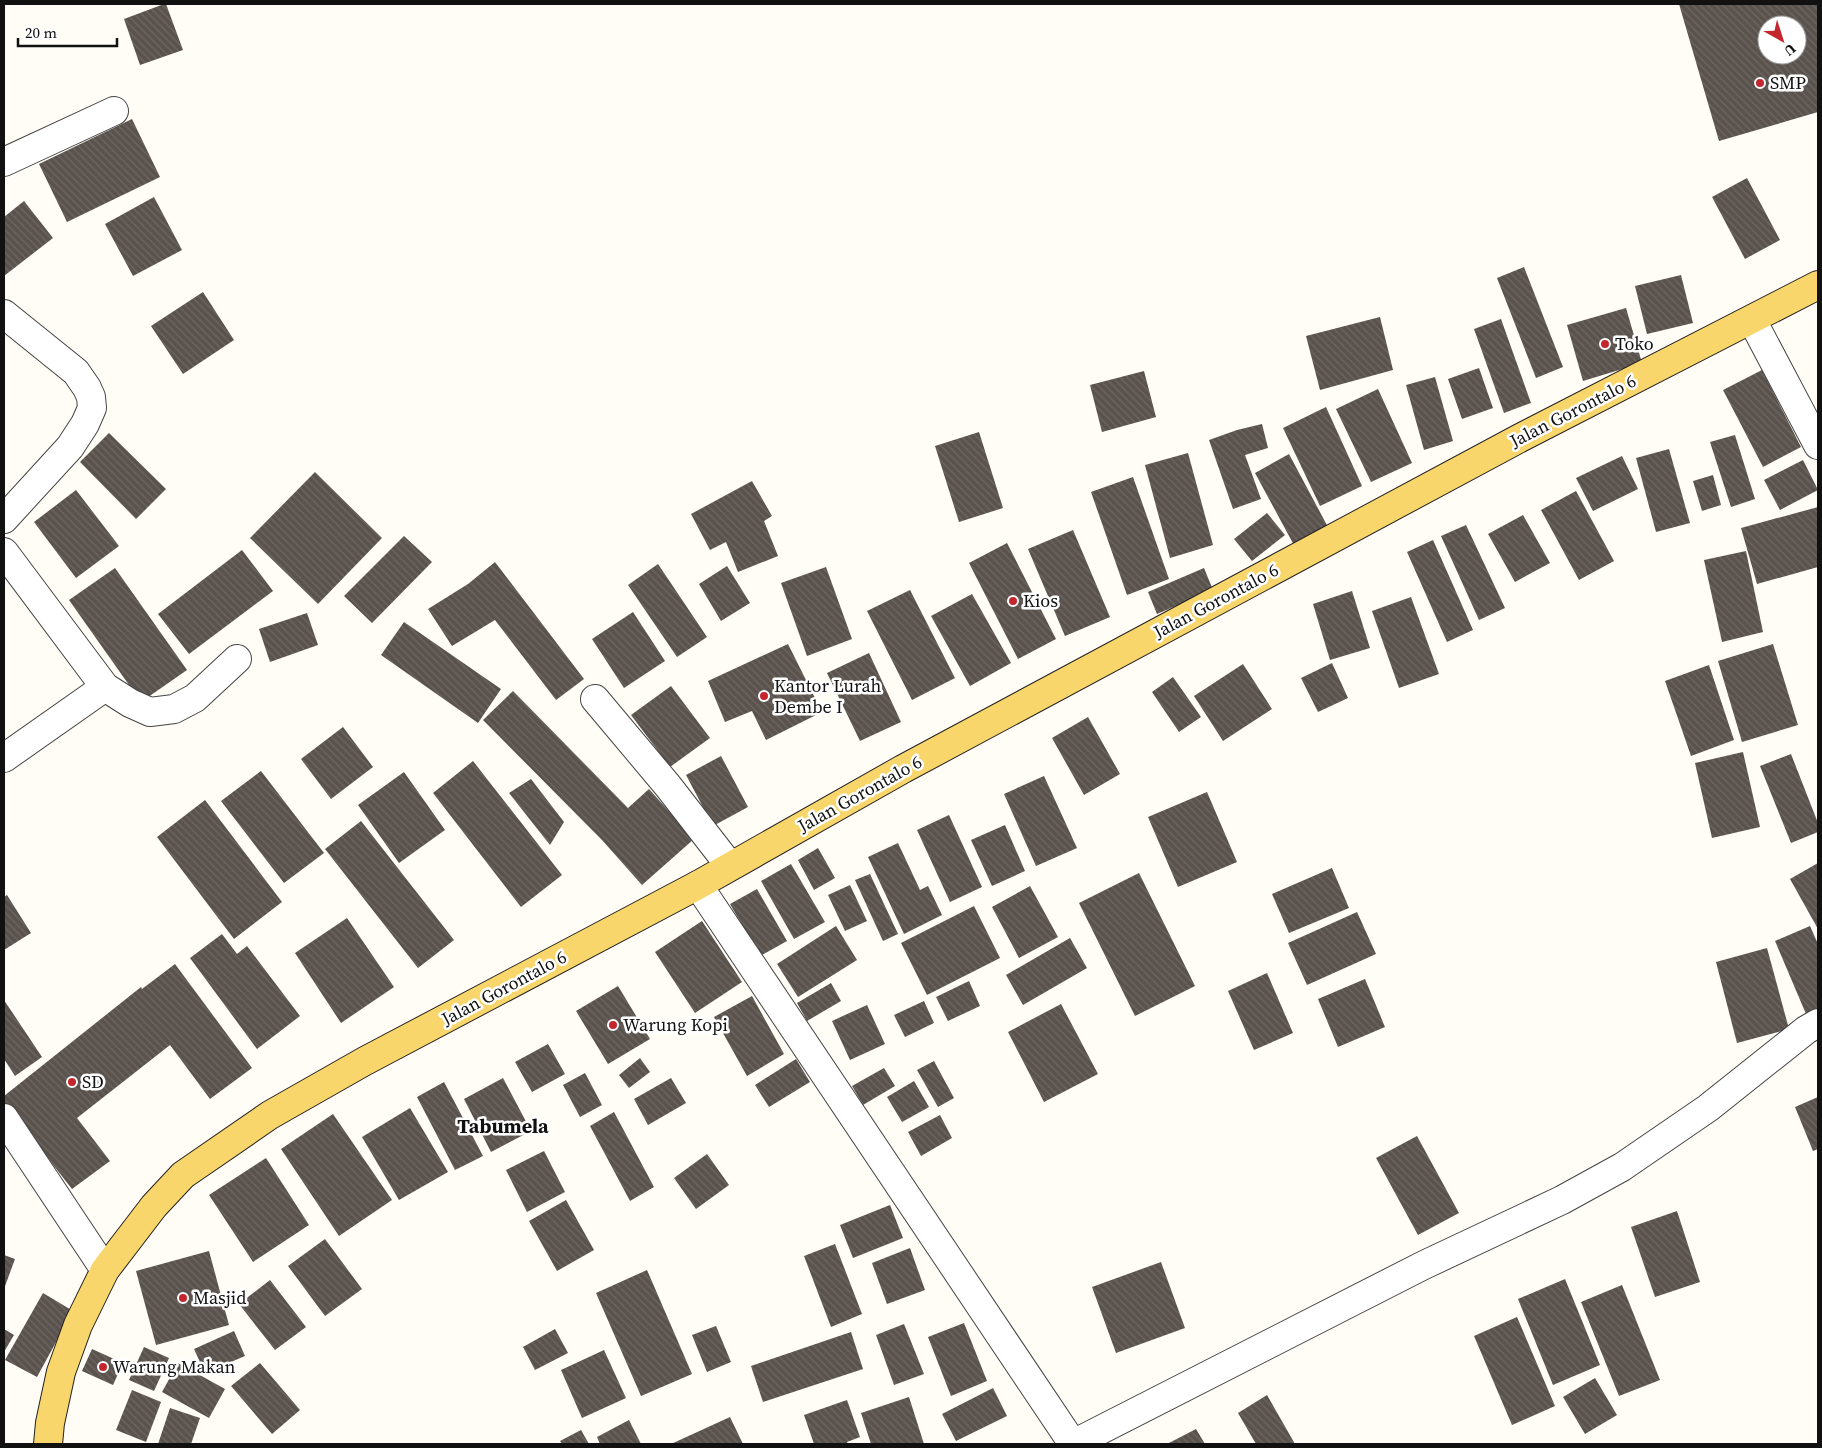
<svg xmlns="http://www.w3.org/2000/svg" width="1822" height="1448" font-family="'Source Serif 4',serif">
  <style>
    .building { fill: url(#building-back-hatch); fill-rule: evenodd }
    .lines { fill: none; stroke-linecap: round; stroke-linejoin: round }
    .minor-casing { stroke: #444; stroke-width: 30 }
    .major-casing { stroke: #222; stroke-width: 30 }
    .minor { stroke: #fff; stroke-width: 28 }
    .major { stroke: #f9d66b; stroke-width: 28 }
    .poi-dot { fill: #c4262e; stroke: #fff; stroke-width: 2 }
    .labels { text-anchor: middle; stroke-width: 5; stroke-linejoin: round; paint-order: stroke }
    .poi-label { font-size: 18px; fill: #111; stroke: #fff; text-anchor: start }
    .street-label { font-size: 18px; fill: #111; stroke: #fff }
    .quarter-label { font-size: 20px; font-weight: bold; fill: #111; stroke: #fff }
  </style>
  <defs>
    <pattern id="building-back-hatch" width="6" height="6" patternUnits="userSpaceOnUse" patternTransform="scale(1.25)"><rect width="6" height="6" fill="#5a524d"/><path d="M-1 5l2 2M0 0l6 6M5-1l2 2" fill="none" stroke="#6d6662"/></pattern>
  </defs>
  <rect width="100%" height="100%" fill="#fffdf5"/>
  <path class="building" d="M164 4H166L183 50 140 65 124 19Z
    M1679 4H1818V112L1719 141ZM1767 25H1797V55H1767Z
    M132 119 160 177 67 222 39 164Z
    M1747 178 1780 240 1745 259 1712 197Z
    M154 197 182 250 133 276 105 224Z
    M24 201 53 238 4 276V217Z
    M1524 267 1563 367 1536 378 1497 278Z
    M1681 275 1693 323 1647 334 1635 286Z
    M203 292 234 340 183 374 151 326Z
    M1626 308 1642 363 1583 381 1567 325Z
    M1380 317 1393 370 1320 390 1306 336Z
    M1501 319 1531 403 1504 413 1474 329Z
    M1479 368 1493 408 1462 419 1448 379Z
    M1762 370 1801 447 1763 467 1723 390Z
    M1144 371 1156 417 1102 432 1090 385Z
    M1435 377 1453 441 1424 450 1406 385Z
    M1378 389 1412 463 1371 482 1336 409Z
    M1326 407 1362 486 1320 506 1283 428Z
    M1262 424 1268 448 1245 455 1261 499 1233 509 1209 440 1237 430Z
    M979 432 1003 508 959 522 935 446Z
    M109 433 166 489 136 519 80 462Z
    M1735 435 1755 499 1731 507 1710 442Z
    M1669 449 1690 523 1656 532 1636 458Z
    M1188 453 1213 545 1170 558 1145 465Z
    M1289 454 1329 529 1295 547 1255 473Z
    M1622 456 1638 489 1593 511 1576 478Z
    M1803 460 1818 490 1780 510 1764 480Z
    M315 472 382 538 318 604 250 538Z
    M1713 475 1721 505 1702 511 1693 481Z
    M1133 477 1169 579 1127 595 1091 492Z
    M752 481 772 516 764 521 778 556 738 572 726 542 710 550 691 514Z
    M76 490 119 546 76 578 34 522Z
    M1576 491 1614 561 1579 580 1541 510Z
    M1818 507V567L1757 584 1741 528Z
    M1267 513 1285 535 1252 561 1234 539Z
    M1523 515 1550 563 1515 582 1488 534Z
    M1466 525 1505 608 1479 620 1441 536Z
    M1073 530 1110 617 1065 636 1028 549Z
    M404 536 432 562 372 623 344 596Z
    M1433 540 1473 630 1447 642 1407 552Z
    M1007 543 1056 639 1018 659 969 563Z
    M242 550 273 591 189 654 158 614Z
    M1746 551 1763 632 1722 642 1704 560Z
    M495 562 584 679 556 700 495 620 452 646 428 609 468 584Z
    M658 564 707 637 677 657 628 585Z
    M727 566 750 603 721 621 699 584Z
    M826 567 852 639 807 656 781 583Z
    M115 568 187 670 141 702 69 600Z
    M1204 568 1213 590 1157 614 1148 592Z
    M910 590 955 678 912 700 867 611Z
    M1352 591 1370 648 1330 660 1313 604Z
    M972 594 1011 663 970 686 931 616Z
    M1411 597 1439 674 1399 688 1372 611Z
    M633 612 665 661 624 688 592 639Z
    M307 613 318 645 270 662 259 629Z
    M404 622 501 689 478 723 381 655Z
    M788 644 822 712 766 740 752 711 725 722 708 681Z
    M1773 644 1798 725 1742 742 1718 661Z
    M869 653 901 722 860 741 827 673Z
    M1332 663 1348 698 1318 712 1301 678Z
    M1243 664 1272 709 1223 741 1194 696Z
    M1709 665 1734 740 1691 756 1665 681Z
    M1173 677 1201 717 1179 732 1152 692Z
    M671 686 710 738 670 767 631 715Z
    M513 691 628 808 649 789 694 839 642 885 602 840 483 720Z
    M1088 717 1120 774 1084 795 1052 738Z
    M343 727 373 767 331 799 301 759Z
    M1743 752 1760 827 1712 838 1695 763Z
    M1791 754 1818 823V832L1791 843 1760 766Z
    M721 756 748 807 713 826 686 775Z
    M473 761 562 875 521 907 433 793Z
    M261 771 324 853 284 883 221 801Z
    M404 772 445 830 399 863 358 805Z
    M1044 776 1077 848 1036 866 1004 794Z
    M531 779 564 822 550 845 509 793Z
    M1207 792 1237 862 1178 887 1148 817Z
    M205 800 282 902 234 939 157 837Z
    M949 815 982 887 950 902 917 830Z
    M361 821 454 940 418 968 325 849Z
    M1005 825 1025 871 992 886 971 840Z
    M898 843 920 890 928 886 942 915 904 934 868 857Z
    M818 848 835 878 814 890 798 860Z
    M1818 863V929L1790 879Z
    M791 864 825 922 794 939 761 881Z
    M1332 868 1349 908 1289 933 1272 894Z
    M1139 873 1195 986 1135 1016 1079 903Z
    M870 874 898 934 883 941 855 880Z
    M850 885 867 921 845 931 828 895Z
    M1030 886 1058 937 1019 958 992 907Z
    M757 889 787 941 760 956 730 904Z
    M7 895 31 933 4 950V897Z
    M974 906 1000 958 927 995 901 943Z
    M1357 912 1376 954 1307 985 1288 943Z
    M347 918 394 987 341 1023 295 953Z
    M702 921 742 982 695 1013 655 952Z
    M836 926 857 960 798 997 777 964Z
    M1810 926 1818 944V1009L1806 1014 1775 941Z
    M222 934 237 954 247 946 300 1016 257 1049 190 958Z
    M1070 938 1087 968 1023 1005 1006 975Z
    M1767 948 1789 1029 1737 1043 1716 962Z
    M175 964 252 1068 210 1099 170 1045 77 1118 110 1161 72 1189 4 1102V1096L141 987 142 989Z
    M1267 973 1293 1033 1254 1050 1228 991Z
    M1365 979 1385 1027 1338 1047 1318 999Z
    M969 981 980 1006 948 1021 936 997Z
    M831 983 841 1001 807 1021 797 1003Z
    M618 986 650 1039 608 1064 576 1011Z
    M752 996 784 1054 747 1076 714 1017Z
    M4 1000 42 1057 15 1076 4 1059Z
    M924 1001 934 1023 905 1037 894 1015Z
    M1061 1004 1098 1074 1044 1102 1008 1032Z
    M867 1005 885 1044 850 1060 832 1021Z
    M548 1044 565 1074 532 1092 515 1062Z
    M640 1058 650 1072 629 1088 619 1075Z
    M796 1059 810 1082 769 1107 755 1085Z
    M934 1061 954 1098 938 1107 917 1070Z
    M884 1068 895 1086 863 1105 852 1086Z
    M585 1073 602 1105 580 1117 563 1085Z
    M503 1078 531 1131 491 1152 464 1099Z
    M671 1078 686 1103 648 1125 634 1099Z
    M914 1081 929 1107 902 1122 887 1097Z
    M444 1082 483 1156 455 1170 417 1097Z
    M1818 1097V1149L1813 1151 1795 1107Z
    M410 1108 448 1172 399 1200 362 1137Z
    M614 1112 654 1187 630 1201 590 1126Z
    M333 1114 392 1200 339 1236 281 1149Z
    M940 1115 952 1138 921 1156 908 1132Z
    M1417 1136 1459 1213 1418 1235 1376 1158Z
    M544 1151 565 1192 527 1212 506 1170Z
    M707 1154 729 1185 696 1209 674 1178Z
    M266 1158 309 1225 253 1262 209 1195Z
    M566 1200 594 1250 557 1271 529 1221Z
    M890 1205 903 1238 853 1258 840 1225Z
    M1677 1211 1700 1282 1655 1297 1631 1227Z
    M325 1239 362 1289 325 1316 288 1266Z
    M835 1244 862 1314 831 1327 804 1256Z
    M910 1248 925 1290 887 1304 872 1263Z
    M209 1251 229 1325 156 1345 136 1271Z
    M4 1255 15 1259 4 1289Z
    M1161 1262 1185 1328 1116 1353 1092 1287Z
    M647 1270 692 1374 641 1396 596 1293Z
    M1565 1279 1600 1365 1553 1385 1518 1299Z
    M270 1280 306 1327 275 1350 239 1304Z
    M1622 1285 1660 1380 1619 1396 1581 1302Z
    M43 1293 73 1311 37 1377 5 1360Z
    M1517 1317 1555 1406 1512 1425 1474 1336Z
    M964 1323 987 1381 951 1396 928 1337Z
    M904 1324 924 1374 894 1385 876 1335Z
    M716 1326 731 1362 707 1372 692 1335Z
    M4 1329 14 1335 4 1352Z
    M555 1329 568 1353 535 1370 523 1347Z
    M234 1331 245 1356 205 1373 194 1349Z
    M851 1332 863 1369 763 1402 751 1366Z
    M144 1347 169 1358 154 1391 129 1380Z
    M92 1349 123 1363 113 1385 82 1371Z
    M604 1350 626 1398 582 1418 561 1370Z
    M178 1363 225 1389 209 1418 162 1392Z
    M260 1363 300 1410 272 1434 231 1386Z
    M1595 1378 1617 1415 1585 1434 1563 1397Z
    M993 1388 1007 1416 956 1441 942 1414Z
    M132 1390 161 1402 146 1442 116 1430Z
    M1267 1395 1295 1444H1256L1238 1413Z
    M909 1397 924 1444H871L861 1413Z
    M847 1400 860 1437 847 1442 848 1444H814L804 1415Z
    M170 1408 200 1418 191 1444H158Z
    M730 1417 743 1444H671Z
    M629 1420 641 1444H600L597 1437Z
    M1196 1429 1205 1444H1167Z
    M581 1430 589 1444H562L560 1441Z"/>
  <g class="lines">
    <g class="minor-casing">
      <path id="minor" d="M4 162 114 111
        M4 314 76 372 87 388 91 397 92 408 85 424 70 447 4 519
        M1752 320 1818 445
        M4 552 105 687 130 703 150 712 174 709 195 698 237 659
        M595 699 668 786 730 866
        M4 758 105 687
        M698 885 1073 1444
        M4 1118 105 1270
        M1073 1444 1424 1265 1562 1200 1622 1167 1708 1108 1806 1030 1818 1023"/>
    </g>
    <g class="major-casing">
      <path id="major" d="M48 1444 50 1423 61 1372 78 1325 105 1270 154 1206 183 1175 270 1115 365 1061 698 885 903 769 1520 438 1818 285"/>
    </g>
    <use href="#minor" class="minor"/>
    <use href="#major" class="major"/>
  </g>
  <g class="poi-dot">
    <circle cx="1760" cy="83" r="5"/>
    <circle cx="1605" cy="344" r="5"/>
    <circle cx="1013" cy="601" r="5"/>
    <circle cx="764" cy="696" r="5"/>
    <circle cx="613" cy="1025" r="5"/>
    <circle cx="72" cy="1082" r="5"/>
    <circle cx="183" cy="1298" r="5"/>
    <circle cx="103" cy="1367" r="5"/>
  </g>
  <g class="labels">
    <g class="poi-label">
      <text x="1770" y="89">SMP</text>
      <text x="1615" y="350">Toko</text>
      <text x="1023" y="607">Kios</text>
      <text x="774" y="692">Kantor Lurah<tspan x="774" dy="21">Dembe I</tspan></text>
      <text x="623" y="1031">Warung Kopi</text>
      <text x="82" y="1088">SD</text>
      <text x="193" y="1304">Masjid</text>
      <text x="113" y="1373">Warung Makan</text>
    </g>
    <g class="street-label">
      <text transform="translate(1573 411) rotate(-27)" y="6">Jalan Gorontalo 6</text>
      <text transform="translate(1216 601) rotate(-28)" y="6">Jalan Gorontalo 6</text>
      <text transform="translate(860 794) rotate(-29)" y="6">Jalan Gorontalo 6</text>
      <text transform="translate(504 988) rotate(-28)" y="6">Jalan Gorontalo 6</text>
    </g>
    <g class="quarter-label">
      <text x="503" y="1133">Tabumela</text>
    </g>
  </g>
  <rect width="1822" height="1448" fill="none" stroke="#111111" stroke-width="10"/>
  <g transform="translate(1782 40) rotate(141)"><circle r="24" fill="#ffffff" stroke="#a0a0a0"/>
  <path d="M0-4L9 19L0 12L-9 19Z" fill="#c4262e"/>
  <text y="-8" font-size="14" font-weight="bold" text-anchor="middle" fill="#111111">U</text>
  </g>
  <path d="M18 38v8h99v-8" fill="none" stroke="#111111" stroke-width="2.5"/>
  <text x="25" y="38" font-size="15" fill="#111111" stroke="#ffffff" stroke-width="4" paint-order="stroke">20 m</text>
</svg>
